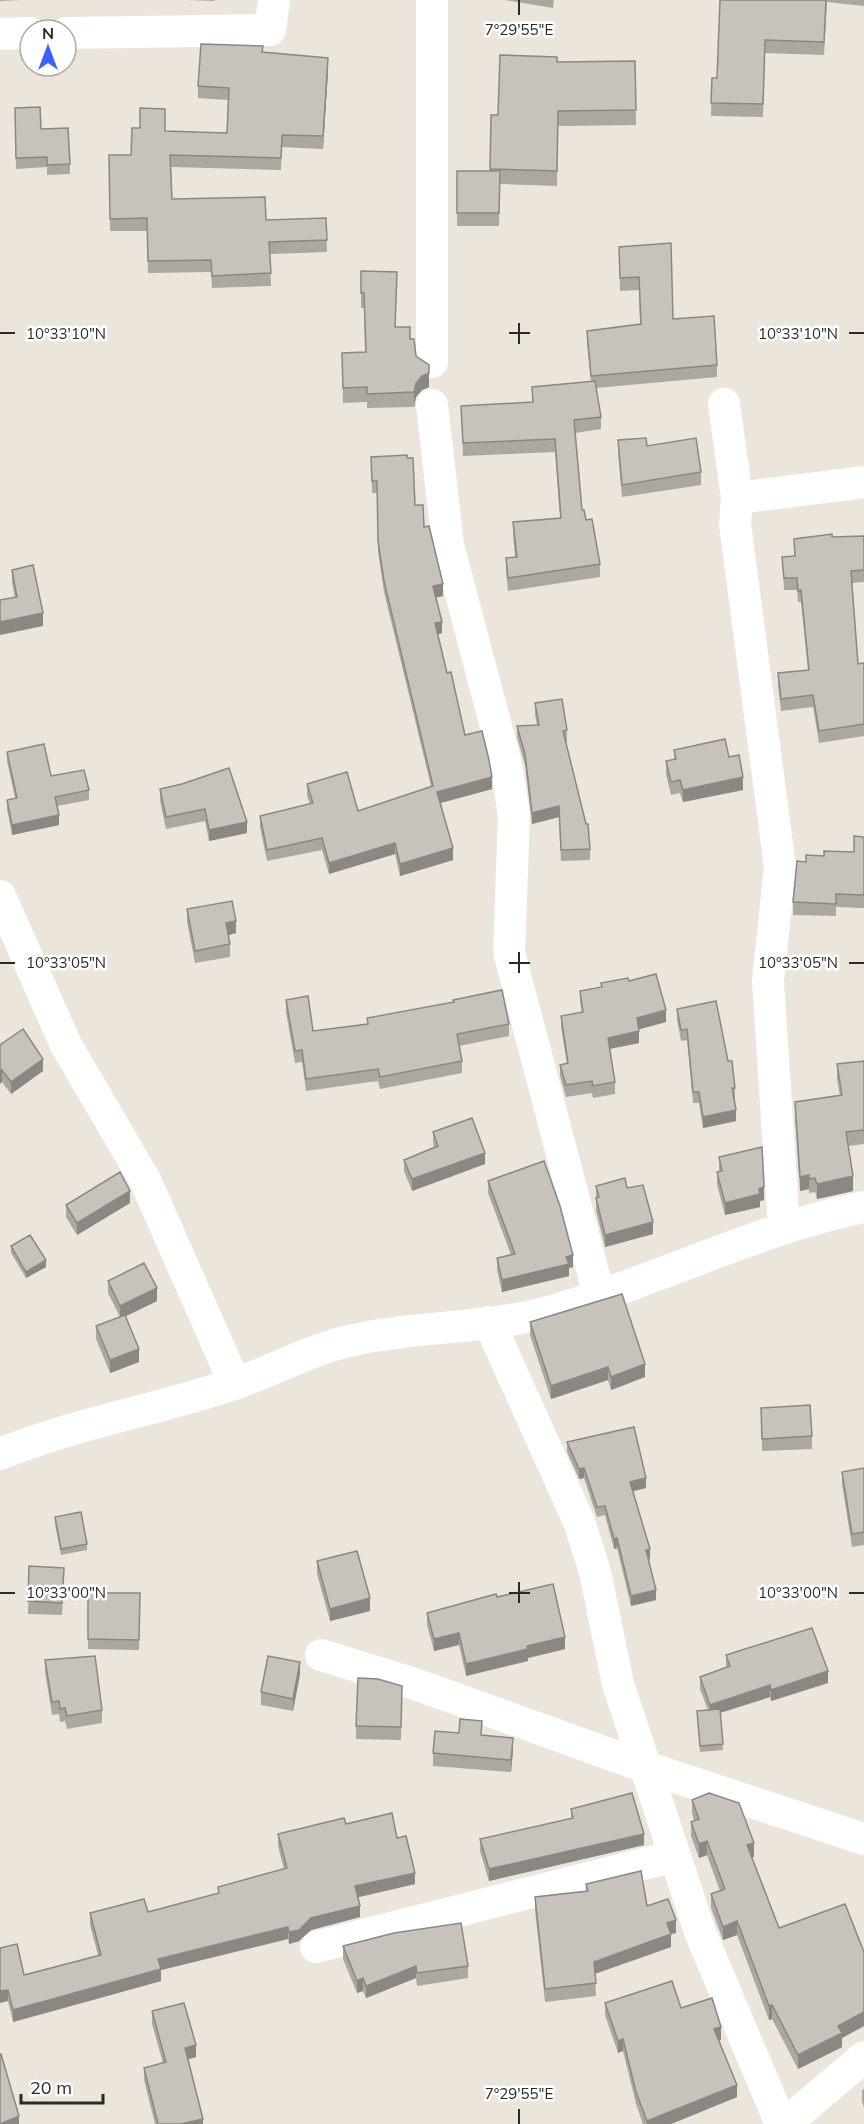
<svg xmlns="http://www.w3.org/2000/svg" width="864" height="2124" font-family="Mulish,sans-serif">
  <style>
    .lines { fill: none; stroke-linecap: round; stroke-linejoin: round }
    .minor { stroke: #fff; stroke-width: 32 }
    .wall { fill: #aba7a1 }
    .shaded-wall { fill: #8b8883 }
    .building { fill: #c7c2bb; stroke: #8b8883; stroke-width: 1.5 }
    .ticks { fill: none; stroke: #2a2a2a; stroke-width: 2 }
    .ticks-label { font-size: 15px; text-anchor: middle; fill: #2a2a2a; stroke: #fff; stroke-width: 5; stroke-linejoin: round; paint-order: stroke }
  </style>
  <rect width="100%" height="100%" fill="#ece5db"/>
  <g class="lines">
    <path class="minor" d="M66 33 270 30 274 0
      M0 34 30 33
      M432 362V0
      M724 404 737 498 735 524 780 867 768 981 784 1227
      M432 405 448 545 507 768 514 816 509 952 599 1295
      M737 498 864 482
      M0 896 66 1045 145 1180 235 1384
      M489 1322 580 1524 595 1572 618 1684 675 1856 700 1932 781 2124
      M0 1454C76 1423 157 1410 234 1384 273 1371 309 1350 349 1341 416 1325 488 1330 555 1310 659 1280 757 1229 864 1207
      M321 1655 415 1684 645 1767 864 1839
      M316 1947 675 1856
      M785 2124 864 2057"/>
  </g>
  <path class="wall" d="M0 0H22L0 1Z
    M188 0H215V1Z
    M505 0H554L553 8Z
    M720 0H864V6L827 2 824 55 765 53 763 117 711 116 712 78H717Z
    M263 52 328 71 323 149 282 147 281 170 171 167 172 199 266 220 326 218 327 252 270 254 271 286 212 288 211 272 148 273 147 231H110L109 155H131L140 128 165 131 227 133 228 100 198 98V86Z
    M635 61 636 125 558 126 557 186 500 184 499 226H457V171H490L491 115H498L557 62Z
    M15 118 41 129 70 164V174L47 175V167L16 169Z
    M619 247 673 319 717 365V377L596 388 601 417V429L575 433 582 510 586 520 600 564V577L508 591 506 571V558L515 557 513 535V522L560 518 555 452 463 456 461 406 532 402V387L591 381 587 343V331L640 324 639 290 620 291Z
    M397 287 395 327 410 339 429 387 422 390 416 397 414 407 367 408V402L343 403 342 353 365 352 364 308H361V293Z
    M618 440 647 446 701 472V485L622 497 618 453Z
    M371 457 407 458 415 505 424 527 443 596 436 597 442 633 438 634 447 673 465 735 492 789 440 803 453 860 400 876 395 854 329 874 322 850 267 861 260 827V816L310 804 307 796V784L358 811 431 786 384 592 378 552 377 493H372Z
    M864 536V582L852 583 858 664 864 663V736L819 743 813 707 781 711 778 685V673L808 670 801 602H798L797 590H784L782 557 794 556V539Z
    M12 570 43 626 15 598 12 583Z
    M535 703 567 730V742H566L590 849V860L561 861 559 817 532 824 525 765 517 737V726L537 725 535 714Z
    M674 750 729 757 743 790 683 802 680 793 671 795 666 774V761L674 760Z
    M7 752 51 776 89 790V800L57 806 59 825 12 835 7 809V800L15 798 7 761Z
    M182 784 247 833 209 841 205 821 166 829 160 801V789Z
    M864 837V908L836 907V916L793 915V902L806 862 824 856 854 852Z
    M187 909 236 933 228 935 230 944V957L195 963 187 922Z
    M629 981 666 1022 639 1029V1043L610 1049 615 1082V1094L593 1098 592 1093 566 1097 560 1076V1065L567 1064 561 1027V1016L582 1013 580 1002V991L601 988V983Z
    M286 1000 313 1031 367 1024V1018L509 1024V1036L459 1046 462 1061V1073L380 1089 378 1081 306 1091 302 1062 295 1063 286 1012Z
    M677 1009 735 1088V1099L736 1121 703 1128 699 1103H693L687 1040 681 1041 677 1020Z
    M0 1045 43 1071 11 1094 2 1082 0 1084Z
    M864 1061V1144L848 1146 853 1191 817 1199 815 1192 809 1193V1189L800 1191 795 1117V1102L840 1096 837 1079V1064Z
    M433 1132 485 1164 412 1191 404 1171V1160L434 1147 433 1143Z
    M719 1157 764 1200 760 1201V1207L725 1215 717 1185V1172H719Z
    M488 1181 573 1267 569 1268V1276L502 1292 497 1270V1258L511 1255 488 1193Z
    M596 1186 627 1188 653 1234 605 1247 596 1211Z
    M130 1203 77 1235 66 1217V1205Z
    M11 1246 46 1267 26 1278 11 1253Z
    M108 1281 157 1301 126 1316 139 1362 110 1373 96 1339V1326L120 1317 108 1293Z
    M530 1322 645 1377 611 1390 608 1380 551 1399 530 1335Z
    M761 1408 812 1436V1449L762 1451Z
    M567 1442 646 1488 633 1491 650 1559H648L656 1600 631 1606 617 1548 614 1549 605 1515 597 1517 584 1478 579 1479 567 1452Z
    M864 1468V1545L852 1547 842 1484V1472Z
    M55 1517 87 1544V1550L61 1555 55 1524Z
    M317 1561 370 1611 330 1621 317 1574Z
    M29 1566 64 1580 62 1615 28 1614Z
    M88 1593H140L139 1650 88 1649Z
    M497 1597 565 1649 528 1658V1661L466 1676 459 1645 434 1651 427 1625V1613Z
    M726 1655 828 1683 771 1701 770 1697 720 1713 723 1750 700 1752 697 1711 708 1710 700 1689V1677L726 1667Z
    M45 1660 102 1710V1723L67 1729 65 1721 60 1722 59 1714 52 1715 45 1672Z
    M300 1674 293 1711 261 1705V1692Z
    M402 1686 401 1740 356 1739V1726Z
    M482 1735 513 1750 511 1772 433 1766V1753Z
    M692 1800 754 1857H751L779 1928 864 1952V2026L842 2038V2047L798 2069 772 2019 769 2020 737 1935 723 1940 711 1908V1894L720 1891 707 1855 699 1858 691 1836V1822L694 1821 692 1813Z
    M571 1809 644 1845 489 1881 480 1851V1839L571 1819Z
    M346 1824 397 1838 415 1884 358 1897 360 1917 311 1930 299 1941 289 1944 288 1939 161 1970V1981L13 2022 8 2001 0 1948 24 1975 98 1955 90 1925V1913L148 1912 218 1894V1887L284 1869 278 1846V1834Z
    M586 1884 676 1933 671 1934V1947L595 1974 596 1996 545 2002 535 1910V1897L586 1891Z
    M343 1946 468 1966V1978L417 1986 416 1978 366 1998 363 1991 357 1993 343 1959Z
    M605 2003 681 2008 721 2040H719L737 2097 671 2124H643L636 2104 623 2051 618 2053 605 2015Z
    M152 2011 196 2057 188 2059 203 2124H155L144 2080V2068L163 2063 152 2024Z
    M864 2089V2107L862 2102V2090Z"/>
  <path class="shaded-wall" d="M328 58V71L323 149V136Z
    M429 373V387L422 390 416 397 414 407V392L416 383 422 376Z
    M443 584V596L433 598V586Z
    M43 613V626L0 635V622Z
    M442 622V633L435 635V623Z
    M492 777V789L437 804V792Z
    M743 777V790L683 802V790Z
    M559 806V817L532 824V813Z
    M59 815V825L12 835V825Z
    M247 822V833L209 841V830Z
    M395 843V854L329 874V863Z
    M453 848V860L400 876V864Z
    M236 921V933L226 936V923Z
    M666 1010V1022L637 1030V1018Z
    M639 1031V1043L608 1049V1038Z
    M43 1059V1071L11 1094V1082Z
    M2 1070V1082L0 1084V1071Z
    M736 1110V1121L703 1128V1117Z
    M485 1153V1164L412 1191V1179Z
    M809 1175V1189L800 1191V1177Z
    M853 1176V1191L817 1199V1184Z
    M764 1187V1200L760 1201V1207L725 1215V1203Z
    M130 1191V1203L77 1235V1223Z
    M653 1222V1234L605 1247V1235Z
    M573 1255V1267L569 1268V1276L502 1292V1280Z
    M46 1260V1267L26 1278V1272Z
    M157 1288V1301L120 1319V1306Z
    M139 1349V1362L110 1373V1360Z
    M645 1364V1377L611 1390V1377Z
    M608 1367V1380L551 1399V1386Z
    M584 1468V1478L579 1479V1469Z
    M646 1478V1488L630 1492V1482Z
    M617 1538V1548L614 1549V1539Z
    M650 1549V1559L646 1560V1550Z
    M656 1590V1600L631 1606V1596Z
    M370 1598V1611L330 1621V1609Z
    M459 1633V1645L434 1651V1639Z
    M565 1637V1649L528 1658V1661L466 1676V1664L527 1646Z
    M300 1662V1674L293 1711V1699Z
    M828 1671V1683L771 1701V1690Z
    M770 1685V1697L710 1716V1705Z
    M513 1738V1750L511 1772V1760Z
    M644 1834V1845L489 1881V1869Z
    M707 1841V1855L699 1858V1844Z
    M754 1843V1857L747 1859V1845Z
    M415 1873V1884L355 1898V1886Z
    M360 1906V1917L311 1930 299 1941 289 1944V1932L311 1918Z
    M676 1920V1933L671 1934V1947L594 1974V1962L667 1923Z
    M737 1921V1935L723 1940V1927Z
    M288 1927V1939L161 1970V1981L13 2022V2010L158 1959Z
    M416 1966V1978L366 1998V1986Z
    M363 1978V1991L357 1993V1981Z
    M8 1990V2001L0 2003V1991Z
    M772 2005V2019L769 2020V2006Z
    M864 2012V2026L842 2038V2047L798 2069V2055L838 2026Z
    M721 2027V2040L714 2042V2029Z
    M623 2039V2051L618 2053V2041Z
    M196 2045V2057L185 2060V2048Z
    M737 2085V2097L671 2124H647V2121Z
    M19 2116V2124H0Z
    M203 2119V2124H181Z"/>
  <path class="building" d="M720 0H826L824 42 765 40 763 104 711 103 712 78H717Z
    M201 44 263 46 262 52 328 58 323 136 282 135 281 158 170 155 172 199 265 197 266 220 326 218 327 240 269 242 271 273 212 276 211 260 148 261 147 218 110 219 109 155H131L132 128H140V108L165 109V131L227 133 229 88 198 86Z
    M500 55 557 57V62L635 61 636 110 558 111 557 171 490 169 491 115H498Z
    M40 107 41 129 68 128 70 164 47 165V157L16 158 15 108Z
    M457 171H500L499 213H457Z
    M671 243 673 319 714 316 717 365 591 376 587 331 641 324 639 277 620 278 619 247Z
    M361 271 397 272 395 327H410V339H414L416 356 429 365V373L422 376 416 383 414 392 367 394V387L343 388 342 353 366 352 364 293H361Z
    M595 381 601 417 574 420 582 510H584L586 520 592 519 600 564 508 578 506 558 517 557 513 522 561 518 555 439 463 443 461 406 533 402 532 387Z
    M646 438 647 446 696 438 701 472 622 485 618 440Z
    M407 455V458H413L415 505H423L424 527 429 526 443 584 433 586 442 622 435 623 447 673 451 672 465 735 482 731 489 760 492 777 437 792 453 848 400 864 395 843 329 863 322 838 267 850 260 816 313 803 307 784 347 772 358 811 433 786 384 581 378 540 377 481H372L371 457Z
    M832 534V537L864 536V570L851 571 858 664 864 663V724L819 731 813 695 781 699 778 673 809 670 801 590 798 591 797 578H784L782 557 795 556 794 539Z
    M33 565 43 613 0 622V600L17 597 12 570Z
    M562 699 567 730 563 731 586 824H588L590 849 561 850 559 806 532 813 525 754 517 726 539 725 535 703Z
    M725 739 729 757 739 755 743 777 683 790 680 780 671 782 666 761 676 759 674 750Z
    M44 744 51 776 84 770 89 790 55 797 59 815 12 825 7 800 17 798 7 752Z
    M229 768 247 822 209 830 205 809 166 817 160 789 182 784Z
    M854 836 864 837V895L836 894V904L793 902 797 861 806 862V855L824 856V851L854 852Z
    M232 901 236 921 226 923 230 944 195 951 187 909Z
    M656 974 666 1010 637 1018 639 1031 608 1038 615 1082 593 1086 592 1081 566 1085 560 1065 568 1063 561 1016 583 1012 580 991 602 987 601 983 628 978 629 981Z
    M502 990 509 1024 457 1034 462 1061 380 1077 378 1069 306 1079 302 1050 295 1051 286 1000 308 996 313 1031 368 1024 367 1018 454 1002 453 1000Z
    M716 1001 728 1061H732L735 1088H732L736 1110 703 1117 699 1092H693L687 1029 681 1030 677 1009Z
    M23 1029 43 1059 11 1082 2 1070 0 1071V1045Z
    M864 1061V1130L846 1132 853 1176 817 1184 815 1178 809 1179V1175L800 1177 795 1102 842 1095 837 1064Z
    M472 1118 485 1153 412 1179 404 1160 438 1146 433 1132Z
    M762 1147 764 1187 759 1189 760 1194 725 1203 717 1172 722 1171 719 1157Z
    M544 1161 560 1206 573 1255 566 1257 569 1264 502 1280 497 1258 515 1254 488 1181Z
    M120 1172 130 1191 77 1223 66 1205Z
    M625 1178 627 1188 643 1185 653 1222 605 1235 596 1198 599 1197 596 1186Z
    M30 1235 46 1260 26 1272 11 1246Z
    M144 1263 157 1288 120 1306 108 1281Z
    M622 1294 645 1364 611 1377 608 1367 551 1386 530 1322Z
    M125 1315 139 1349 110 1360 96 1326Z
    M810 1405 812 1436 762 1439 761 1408Z
    M634 1427 646 1478 630 1482 650 1549 646 1550 656 1590 631 1596 617 1538 614 1539 605 1506 597 1507 584 1468 579 1469 567 1442Z
    M864 1468V1532L852 1534 842 1472Z
    M81 1512 87 1544 61 1549 55 1517Z
    M357 1551 370 1598 330 1609 317 1561Z
    M29 1566 64 1568 62 1603 28 1601Z
    M553 1584 565 1637 527 1646 528 1649 466 1664 459 1633 434 1639 427 1613 496 1594 497 1597Z
    M88 1593H140L139 1640 88 1639Z
    M812 1628 828 1671 771 1690 770 1685 710 1705 700 1677 730 1666 726 1655Z
    M95 1656 102 1710 67 1716 65 1708 60 1709 59 1701 52 1702 45 1660Z
    M268 1656 300 1662 293 1699 261 1692Z
    M358 1678 378 1679 402 1686 401 1727 356 1726Z
    M720 1709 723 1744 700 1746 697 1711Z
    M460 1719 482 1721 481 1735 513 1738 511 1760 433 1753 435 1731 459 1733Z
    M632 1793 644 1834 489 1869 480 1839 573 1818 571 1809Z
    M709 1793 739 1803 754 1843 747 1845 779 1928 845 1904 864 1952V2012L838 2026 842 2033 798 2055 772 2005 769 2006 737 1921 723 1927 711 1894 725 1889 707 1841 699 1844 691 1822 699 1819 692 1800Z
    M392 1813 397 1838 406 1836 415 1873 355 1886 360 1906 311 1918 299 1930 289 1932 288 1927 158 1959 161 1969 13 2010 8 1990 0 1991V1948L17 1944 24 1975 101 1955 90 1913 144 1899 148 1912 219 1893 218 1887 287 1868 278 1834 344 1818 346 1824Z
    M641 1871 647 1906 668 1899 676 1920 667 1923 671 1934 594 1962 596 1983 545 1989 535 1897 588 1891 586 1884Z
    M461 1923 468 1966 417 1973 416 1966 366 1986 363 1978 357 1981 343 1946 394 1933Z
    M672 1981 681 2008 712 1998 721 2027 714 2029 737 2085 647 2121 636 2092 623 2039 618 2041 605 2003Z
    M184 2003 196 2045 185 2048 203 2119 181 2124H158L144 2068 166 2062 152 2011Z
    M0 2054H1L19 2116 0 2124Z"/>
  <path class="ticks" d="M519 0V15M519 323V344M0 333H15M509 333H530M849 333H864M519 952V973M0 963H15M509 963H530M849 963H864M519 1582V1603M0 1593H15M509 1593H530M849 1593H864M519 2109V2124"/>
  <g class="ticks-label">
    <text x="519" y="35">7°29'55"E</text>
    <text x="66" y="339">10°33'10"N</text>
    <text x="798" y="339">10°33'10"N</text>
    <text x="66" y="968">10°33'05"N</text>
    <text x="798" y="968">10°33'05"N</text>
    <text x="66" y="1598">10°33'00"N</text>
    <text x="798" y="1598">10°33'00"N</text>
    <text x="519" y="2099">7°29'55"E</text>
  </g>
  <g transform="translate(48 48)"><circle r="28" fill="#ffffff" stroke="#aaaaaa" stroke-width="1.5"/>
  <path d="M0-4.5L10 22L0 15L-10 22Z" fill="#3a61fb"/>
  <text y="-9" font-size="16" font-weight="bold" text-anchor="middle" fill="#2a2a2a">N</text>
  </g>
  <path d="M21 2094v9h82v-9" fill="none" stroke="#2a2a2a" stroke-width="3"/>
  <text x="30" y="2094" font-size="18" fill="#2a2a2a" stroke="#ffffff" stroke-width="4.5" paint-order="stroke">20 m</text>
</svg>
